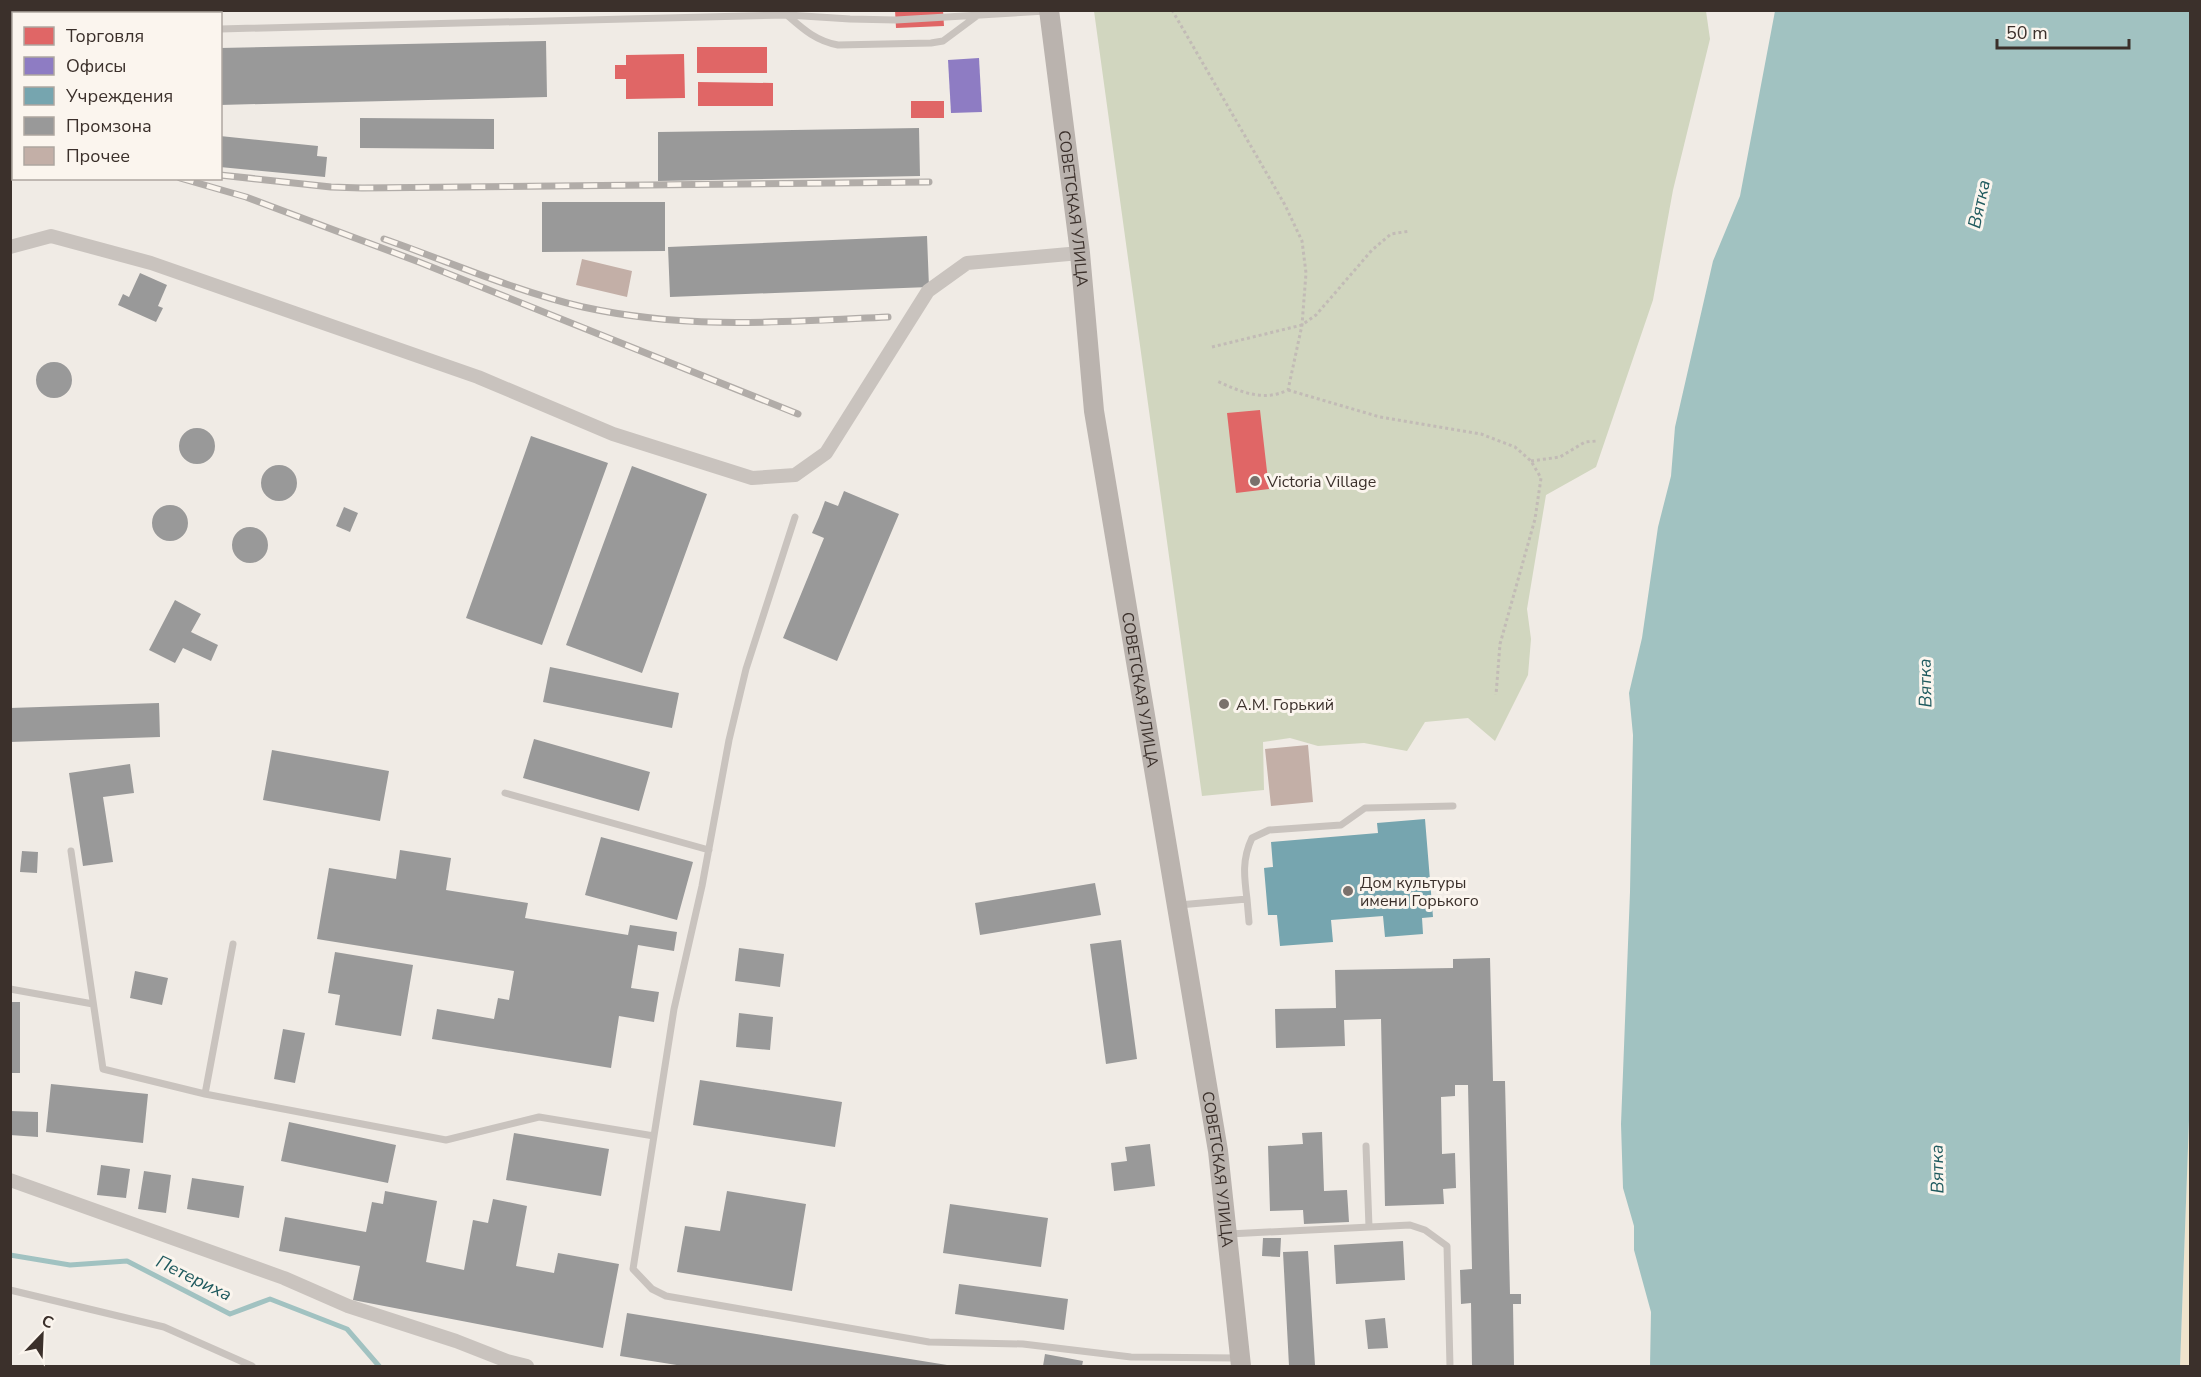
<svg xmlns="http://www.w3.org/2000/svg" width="2201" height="1377" font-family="'Nunito Sans',sans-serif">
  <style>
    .green { fill: #d1d6bf }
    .sand { fill: #efe3cc }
    .water { fill: #a1c2c1 }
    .shops { fill: #e06666 }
    .offices { fill: #8e7cc3 }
    .public { fill: #76a5af }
    .industry { fill: #999 }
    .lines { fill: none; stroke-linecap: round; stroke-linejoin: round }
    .stream { stroke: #a1c2c1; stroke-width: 5 }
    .building { fill: #c3afa7 }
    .path { stroke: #c2bbb6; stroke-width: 3; stroke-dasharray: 3 3; stroke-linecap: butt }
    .service { stroke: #c9c3be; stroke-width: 7 }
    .minor { stroke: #c9c3be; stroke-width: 14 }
    .secondary { stroke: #bab3ae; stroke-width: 20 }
    .rail-casing { stroke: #b1aca8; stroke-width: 7 }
    .rail { stroke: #fbf5ee; stroke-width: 4.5; stroke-dasharray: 14; stroke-linecap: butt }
    .poi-dot { fill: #7a716c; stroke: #fbf5ee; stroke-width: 2 }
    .labels { text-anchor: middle; stroke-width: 6; stroke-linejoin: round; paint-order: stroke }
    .street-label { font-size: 16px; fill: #3b302b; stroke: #fbf5ee }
    .poi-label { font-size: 16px; fill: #3b302b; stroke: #fbf5ee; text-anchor: start }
    .water-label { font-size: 18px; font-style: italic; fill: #1f5a5e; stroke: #fbf5ee }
  </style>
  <rect width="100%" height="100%" fill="#f0ebe5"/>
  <path class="green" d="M1094 11H1706L1710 39 1673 190 1653 300 1596 467 1546 495 1527 609 1531 639 1528 675 1495 741 1468 718 1425 722 1407 751 1364 743 1318 746 1290 738 1263 742 1264 790 1202 796Z"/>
  <path class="sand" d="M2190 1093V1366H2180Z"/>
  <path class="water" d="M1775 11H2190V1093L2180 1366H1650L1651 1312 1634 1250V1226L1623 1188 1621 1124 1630 892 1633 735 1629 693 1642 638 1658 527 1671 476 1675 427 1713 261 1740 196Z"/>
  <path class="shops" d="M895 10H943L944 26 896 28Z
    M697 47H767V73H697Z
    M10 48H14V108H10Z
    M684 54 685 98 626 99V79H615V65H626V55Z
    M698 82 773 83V106H698Z
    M911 101H944V118H911Z
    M1260 410 1269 489 1236 493 1227 413Z"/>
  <path class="offices" d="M979 58 982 112 951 113 948 60Z"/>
  <path class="public" d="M1425 819 1433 917 1422 918 1423 934 1385 937 1383 916 1331 920 1333 942 1280 946 1277 915H1268L1264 868 1273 867 1271 842 1378 833 1377 823Z"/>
  <path class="industry" d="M546 41 547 97 220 105V48Z
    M360 118 494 119V149L360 148Z
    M919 128 920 176 658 181V132Z
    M220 136 318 146 317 156 327 157 325 177 220 167Z
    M542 202H665V251L542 252Z
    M927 236 929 287 670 297 668 247Z
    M140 273 167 285 158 306 163 308 156 322 118 305 123 294 129 297Z
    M36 380a18 18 0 1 1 36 0a18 18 0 1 1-36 0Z
    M179 446a18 18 0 1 1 36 0a18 18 0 1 1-36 0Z
    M531 436 608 463 542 645 466 618Z
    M261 483a18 18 0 1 1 36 0a18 18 0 1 1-36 0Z
    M632 466 707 494 642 673 566 645Z
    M844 491 899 514 837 661 783 638 824 538 812 533 819 517 825 501 838 506Z
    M152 523a18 18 0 1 1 36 0a18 18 0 1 1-36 0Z
    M344 507 358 513 350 532 336 526Z
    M232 545a18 18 0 1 1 36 0a18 18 0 1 1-36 0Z
    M175 600 201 614 191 632 218 645 211 661 183 648 175 663 149 650Z
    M550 667 679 693 672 728 543 702Z
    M159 703 160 737 10 742V708Z
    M534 739 650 772 639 811 523 778Z
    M272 750 389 771 380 821 263 800Z
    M130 764 134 793 103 797 113 862 83 866 69 773Z
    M601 837 693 862 677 920 585 895Z
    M400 850 451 858 446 890 528 903 525 918 628 935 630 925 677 932 674 951 638 945 631 988 659 992 654 1022 619 1016 611 1068 432 1039 437 1009 494 1019 498 998 509 1000 514 971 317 939 329 868 396 879Z
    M22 851 38 852 37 873 20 872Z
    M1095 883 1101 915 980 935 975 903Z
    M1121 940 1137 1059 1106 1064 1090 944Z
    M739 948 784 954 780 987 735 981Z
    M335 952 413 965 401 1036 335 1025 340 995 328 993Z
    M1490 958 1493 1081H1505L1510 1294H1521V1304H1513L1514 1366H1472L1471 1303 1461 1304 1460 1270 1472 1269 1468 1085H1455V1096L1441 1097 1442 1154 1455 1153 1456 1188 1443 1189 1444 1204 1385 1206 1381 1019 1344 1020 1345 1046 1276 1048 1275 1009 1336 1008 1335 970 1453 968V959Z
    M135 971 168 978 162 1005 130 998Z
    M10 1002H20V1073H10Z
    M739 1013 773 1017 770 1050 736 1047Z
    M283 1029 305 1033 295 1083 274 1079Z
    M700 1080 842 1102 835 1147 693 1125Z
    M51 1084 148 1094 143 1143 46 1132Z
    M10 1111 38 1112V1137L10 1135Z
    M289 1122 396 1145 388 1183 281 1161Z
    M1322 1132 1324 1191 1347 1190 1349 1222 1304 1224 1303 1210 1270 1211 1268 1146 1303 1144 1302 1133Z
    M514 1133 609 1149 601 1196 506 1180Z
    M1150 1144 1155 1186 1114 1191 1111 1163 1127 1161 1125 1147Z
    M101 1165 130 1169 126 1198 97 1195Z
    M144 1171 171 1175 166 1213 138 1209Z
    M192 1178 244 1186 239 1218 187 1209Z
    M385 1191 437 1201 426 1262 464 1270 473 1220 488 1223 493 1199 527 1206 516 1266 554 1273 558 1253 619 1264 603 1348 353 1300 360 1266 279 1251 285 1217 366 1232 372 1202 383 1204Z
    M727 1191 806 1204 792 1291 677 1272 685 1226 720 1231Z
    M950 1204 1048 1218 1041 1267 943 1253Z
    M1263 1238H1281L1280 1257 1262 1256Z
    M1403 1241 1405 1280 1336 1284 1334 1245Z
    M1308 1251 1315 1365 1289 1366 1283 1252Z
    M959 1284 1068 1299 1064 1330 955 1314Z
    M627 1313 947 1365V1366H683L620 1356Z
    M1385 1318 1388 1348 1368 1349 1365 1320Z
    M1045 1354 1083 1361 1082 1366H1043Z"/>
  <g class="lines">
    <path class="stream" d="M10 1255 70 1265 127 1261 230 1314 270 1299 347 1329 379 1366"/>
  </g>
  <path class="building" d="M582 259 632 271 627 297 576 285Z
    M1308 745 1313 802 1271 806 1265 749Z"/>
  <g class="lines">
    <path class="path" d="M1172 10 1285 205 1302 241 1306 273 1302 325 1288 390C1263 402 1241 392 1217 381
      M1212 347 1302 325 1316 315 1372 250 1391 234 1410 231
      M1288 390 1380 417 1481 434 1515 447 1531 461 1541 478 1535 519 1500 644 1496 695
      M1531 461 1560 457 1585 442 1597 441"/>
    <path class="service" d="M788 15 850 19 896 20 1046 11
      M220 29 787 15C803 29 816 41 838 45L931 43 943 41 978 15
      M10 34H14
      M795 517 746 669 729 740 702 886 674 1009 633 1269 652 1289 666 1296 929 1342 1023 1344 1131 1357 1237 1358
      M505 793 709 850
      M71 851 103 1069 205 1094 446 1140 539 1117 654 1136
      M1247 899 1249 922
      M1179 905 1247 899C1244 876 1242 859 1252 838L1269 830 1341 825 1365 808 1453 806
      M10 989 93 1004
      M205 1094 233 944
      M1366 1146 1369 1227
      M1229 1234 1410 1225 1425 1230 1447 1246 1450 1366
      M10 1290 164 1327 252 1366"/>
    <path class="minor" d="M10 247 51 236 151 263 478 377 613 434 752 478 795 475 826 453 928 291 967 263 1080 253
      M10 1180 284 1278 348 1306 456 1341 507 1361 527 1366"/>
    <path class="secondary" id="s1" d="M1049 10 1080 253 1094 411 1218 1151 1241 1366"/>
    <g class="rail-casing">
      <path id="rail" d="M10 152 14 153
        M220 175 331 187 362 188 929 182
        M180 178 246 197 419 262 798 414
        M384 239C450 262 515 291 583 307 688 330 782 322 888 317"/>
    </g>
    <use href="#rail" class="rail"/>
  </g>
  <g class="poi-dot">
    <circle cx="1255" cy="481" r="6"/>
    <circle cx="1224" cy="704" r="6"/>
    <circle cx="1348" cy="891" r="6"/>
  </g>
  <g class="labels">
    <g class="street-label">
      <text dy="6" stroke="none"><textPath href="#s1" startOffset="200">СОВЕТСКАЯ УЛИЦА</textPath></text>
      <text dy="6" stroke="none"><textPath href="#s1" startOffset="686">СОВЕТСКАЯ УЛИЦА</textPath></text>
      <text dy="6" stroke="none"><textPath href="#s1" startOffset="1172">СОВЕТСКАЯ УЛИЦА</textPath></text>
    </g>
    <g class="poi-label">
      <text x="1267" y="487">Victoria Village</text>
      <text x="1236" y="710">А.М. Горький</text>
      <text x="1360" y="888">Дом культуры<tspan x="1360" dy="18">имени Горького</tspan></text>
    </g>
    <g class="water-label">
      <text transform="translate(1979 204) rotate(-78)" y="6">Вятка</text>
      <text transform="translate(1925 683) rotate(-91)" y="6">Вятка</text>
      <text transform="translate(1937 1169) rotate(-91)" y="6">Вятка</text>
      <text transform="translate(194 1278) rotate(26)" y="6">Петериха</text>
    </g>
  </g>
  <rect width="2201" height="1377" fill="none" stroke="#3b302b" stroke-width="24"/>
  <rect x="12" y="12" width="210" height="168" fill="#fbf5ee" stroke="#aea6a0" stroke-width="1.5"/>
  <rect x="24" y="27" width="30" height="18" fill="#e06666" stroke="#aea6a0" stroke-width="1.5"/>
  <text x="66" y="42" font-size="18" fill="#3b302b">Торговля</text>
  <rect x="24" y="57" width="30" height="18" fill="#8e7cc3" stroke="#aea6a0" stroke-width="1.5"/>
  <text x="66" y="72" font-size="18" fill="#3b302b">Офисы</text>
  <rect x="24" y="87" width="30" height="18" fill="#76a5af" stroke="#aea6a0" stroke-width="1.5"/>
  <text x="66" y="102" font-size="18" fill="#3b302b">Учреждения</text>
  <rect x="24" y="117" width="30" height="18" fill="#999999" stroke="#aea6a0" stroke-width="1.5"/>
  <text x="66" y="132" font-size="18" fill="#3b302b">Промзона</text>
  <rect x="24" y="147" width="30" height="18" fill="#c3afa7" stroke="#aea6a0" stroke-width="1.5"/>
  <text x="66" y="162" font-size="18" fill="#3b302b">Прочее</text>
  <g transform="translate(42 1335) rotate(23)" stroke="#fbf5ee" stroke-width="4.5" paint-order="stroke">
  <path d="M0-4.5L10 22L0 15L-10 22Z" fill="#3b302b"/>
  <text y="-9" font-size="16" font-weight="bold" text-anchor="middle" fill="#3b302b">С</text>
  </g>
  <path d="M1997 39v9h132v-9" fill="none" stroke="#3b302b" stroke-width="3"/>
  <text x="2006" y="39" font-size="18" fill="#3b302b" stroke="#fbf5ee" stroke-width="4.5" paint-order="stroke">50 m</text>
</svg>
